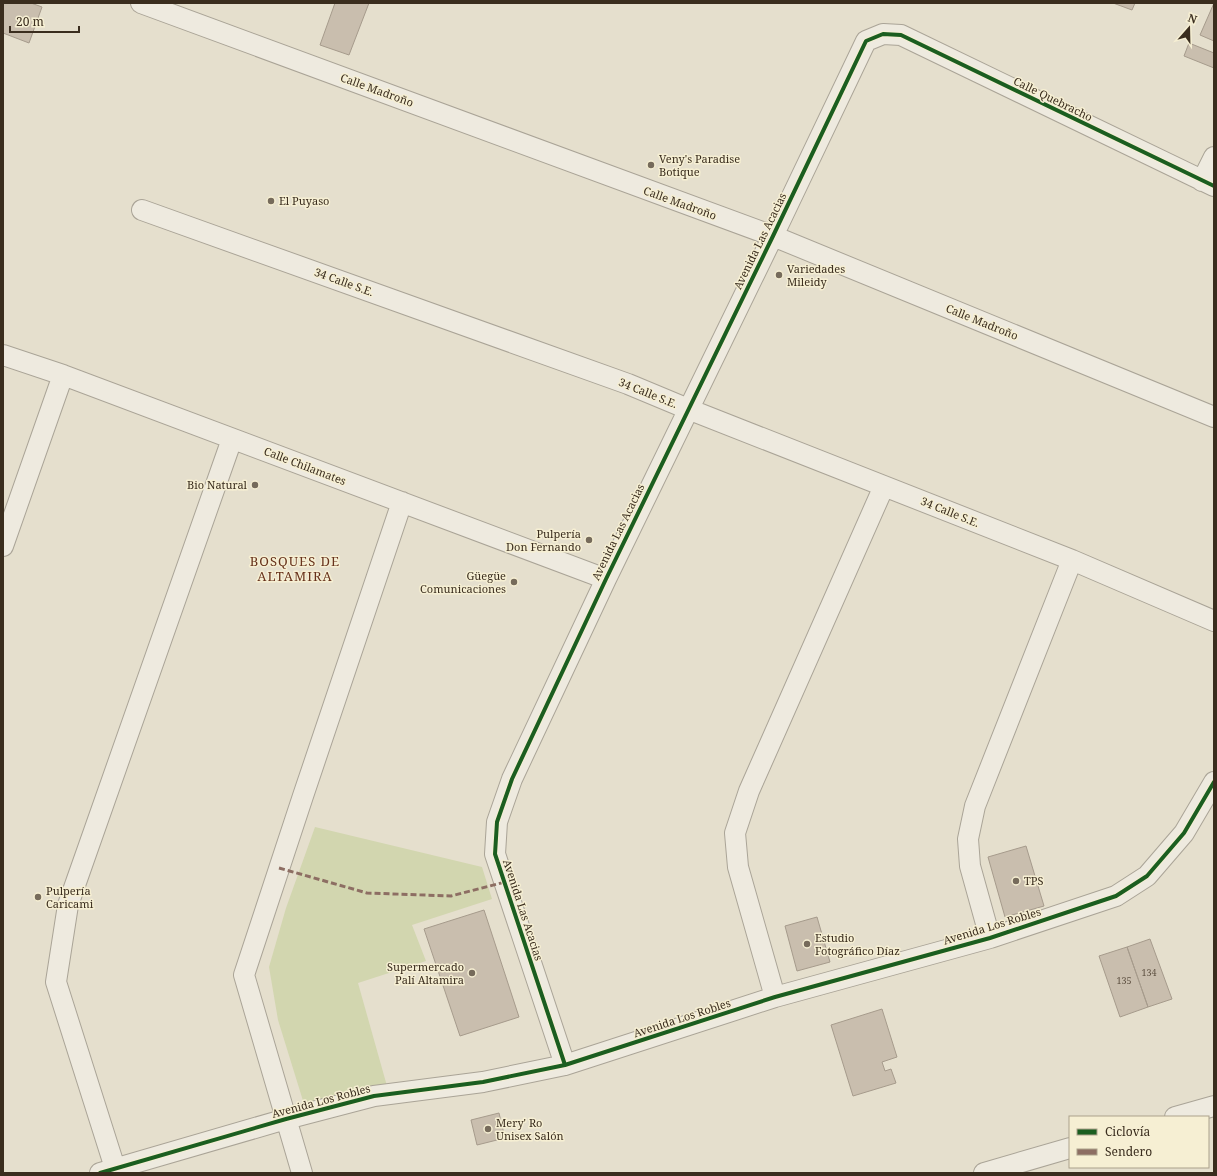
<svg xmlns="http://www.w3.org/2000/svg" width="1217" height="1176" font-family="'Noto Serif',serif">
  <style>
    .green { fill: #d2d6af }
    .building { fill: #c9beae; stroke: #a69b8c }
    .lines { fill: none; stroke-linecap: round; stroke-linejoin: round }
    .street-casing { stroke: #aaa497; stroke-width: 22 }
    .street { stroke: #eeeadf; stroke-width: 20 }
    .quiet { stroke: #8d6e63; stroke-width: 3; stroke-dasharray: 6 3; stroke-linecap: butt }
    .cycleway-casing { stroke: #f6efd3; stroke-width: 6 }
    .cycleway { stroke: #1b5e20; stroke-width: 4 }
    .poi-dot { fill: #766b5b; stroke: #f6efd3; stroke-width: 1.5 }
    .labels { text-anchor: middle; stroke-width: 3; stroke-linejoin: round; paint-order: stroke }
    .number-label { font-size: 9px; fill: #5e5142 }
    .street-label { font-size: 11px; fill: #3a2d1e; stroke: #f6efd3 }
    .poi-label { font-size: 11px; fill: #3a2d1e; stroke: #f6efd3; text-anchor: start }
    .quarter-label { font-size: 13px; letter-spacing: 1px; fill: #67321c; stroke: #f6efd3 }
  </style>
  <rect width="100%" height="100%" fill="#e5dfcd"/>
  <path class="green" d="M315 827 482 867 492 899 412 925 426 961 358 983 387 1086 304 1104 278 1020 269 967 286 908Z"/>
  <path class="building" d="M3 3H31L42 7 29 43 3 33Z
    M335 3H369L349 55 320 45Z
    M1113 3H1135L1132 10Z
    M1214 3V41L1200 35Z
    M1189 43 1214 53V68L1184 56Z
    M1026 846 1044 906 1005 917 988 857Z
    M484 910 519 1017 460 1036 424 929Z
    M817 917 830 962 797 971 785 926Z
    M1150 939 1172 999 1148 1007 1127 947Z
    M1127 947 1148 1007 1120 1017 1099 956Z
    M882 1009 897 1057 882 1062 885 1071 891 1069 896 1083 853 1096 831 1025Z
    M499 1113 505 1138 477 1145 471 1120Z"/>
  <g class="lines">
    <g class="street-casing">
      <path id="street" d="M141 3 773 236 1214 417
        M1202 181 1214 157
        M142 210 628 384 688 409 1072 560 1214 621
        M3 355 63 375 606 579
        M3 546 63 375
        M990 938 970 866 968 839 975 806 1072 560
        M775 997 738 867 735 833 749 791 884 486
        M565 1065 495 854 497 822 512 779 606 579 773 236 866 41 883 34 901 35 1214 186
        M1175 1117 1214 1106
        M115 1168 56 982 68 905 232 439
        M100 1173 286 1119 374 1096 483 1082 565 1065 775 997 990 938 1116 896 1147 876 1184 833 1214 782
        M302 1173 244 975 303 796 402 502
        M984 1173 1070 1148"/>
    </g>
    <use href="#street" class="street"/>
    <path class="quiet" d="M279 868 367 893 451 896 505 882"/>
    <g class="cycleway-casing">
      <path id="cycleway" d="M565 1065 495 854 497 822 512 779 606 579 773 236 866 41 883 34 901 35 1214 186
        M100 1173 286 1119 374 1096 483 1082 565 1065 775 997 990 938 1116 896 1147 876 1184 833 1214 782"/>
    </g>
    <use href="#cycleway" class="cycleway"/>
  </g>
  <g class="poi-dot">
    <circle cx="651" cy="165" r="4"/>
    <circle cx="271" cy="201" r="4"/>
    <circle cx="779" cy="275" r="4"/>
    <circle cx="255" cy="485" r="4"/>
    <circle cx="589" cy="540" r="4"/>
    <circle cx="514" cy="582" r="4"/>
    <circle cx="1016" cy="881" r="4"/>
    <circle cx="38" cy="897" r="4"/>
    <circle cx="807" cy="944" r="4"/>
    <circle cx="472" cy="973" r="4"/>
    <circle cx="488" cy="1129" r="4"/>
  </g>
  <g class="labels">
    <g class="number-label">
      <text x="1149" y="976">134</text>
      <text x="1124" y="984">135</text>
    </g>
    <g class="street-label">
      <text transform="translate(377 90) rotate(20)" y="4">Calle Madroño</text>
      <text transform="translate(1053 99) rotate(26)" y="4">Calle Quebracho</text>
      <text transform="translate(680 203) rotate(20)" y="4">Calle Madroño</text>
      <text transform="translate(760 241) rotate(-64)" y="4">Avenida Las Acacias</text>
      <text transform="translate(344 282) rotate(20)" y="4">34 Calle S.E.</text>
      <text transform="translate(982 322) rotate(22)" y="4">Calle Madroño</text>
      <text transform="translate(648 393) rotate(22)" y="4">34 Calle S.E.</text>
      <text transform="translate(305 466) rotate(21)" y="4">Calle Chilamates</text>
      <text transform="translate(950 512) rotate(22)" y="4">34 Calle S.E.</text>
      <text transform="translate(618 532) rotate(-64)" y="4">Avenida Las Acacias</text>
      <text transform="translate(523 910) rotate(72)" y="4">Avenida Las Acacias</text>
      <text transform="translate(992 926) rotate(-17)" y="4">Avenida Los Robles</text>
      <text transform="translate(682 1018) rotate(-18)" y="4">Avenida Los Robles</text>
      <text transform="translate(321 1101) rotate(-15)" y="4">Avenida Los Robles</text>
    </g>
    <g class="poi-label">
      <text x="659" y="163">Veny's Paradise<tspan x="659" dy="13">Botique</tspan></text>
      <text x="279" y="205">El Puyaso</text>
      <text x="787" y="273">Variedades<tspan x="787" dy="13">Mileidy</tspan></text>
      <text x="247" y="489" text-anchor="end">Bio Natural</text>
      <text x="581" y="538" text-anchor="end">Pulpería<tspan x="581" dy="13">Don Fernando</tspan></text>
      <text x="506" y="580" text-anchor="end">Güegüe<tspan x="506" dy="13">Comunicaciones</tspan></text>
      <text x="1024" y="885">TPS</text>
      <text x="46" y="895">Pulpería<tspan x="46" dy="13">Caricami</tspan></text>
      <text x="815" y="942">Estudio<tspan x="815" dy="13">Fotográfico Díaz</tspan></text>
      <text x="464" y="971" text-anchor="end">Supermercado<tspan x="464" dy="13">Palí Altamira</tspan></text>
      <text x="496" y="1127">Mery' Ro<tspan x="496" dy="13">Unisex Salón</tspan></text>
    </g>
    <g class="quarter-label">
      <text x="295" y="566">BOSQUES DE<tspan x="295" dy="15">ALTAMIRA</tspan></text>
    </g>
  </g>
  <rect width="1217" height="1176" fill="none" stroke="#3a2d1e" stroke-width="8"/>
  <rect x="1069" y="1116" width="140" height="52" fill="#f6efd3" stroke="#aba18b"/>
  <rect x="1077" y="1129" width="20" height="6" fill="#1b5e20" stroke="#aba18b"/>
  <text x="1105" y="1136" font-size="12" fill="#3a2d1e">Ciclovía</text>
  <rect x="1077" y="1149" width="20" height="6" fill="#8d6e63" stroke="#aba18b"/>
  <text x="1105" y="1156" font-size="12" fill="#3a2d1e">Sendero</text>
  <g transform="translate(1189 28) rotate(20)" stroke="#f6efd3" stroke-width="3" paint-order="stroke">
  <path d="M0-3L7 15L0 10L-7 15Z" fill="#3a2d1e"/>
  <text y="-6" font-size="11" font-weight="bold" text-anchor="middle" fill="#3a2d1e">N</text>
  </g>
  <path d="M10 26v6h69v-6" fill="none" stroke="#3a2d1e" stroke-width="2"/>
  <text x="16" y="26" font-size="12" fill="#3a2d1e" stroke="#f6efd3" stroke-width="3" paint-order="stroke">20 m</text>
</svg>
